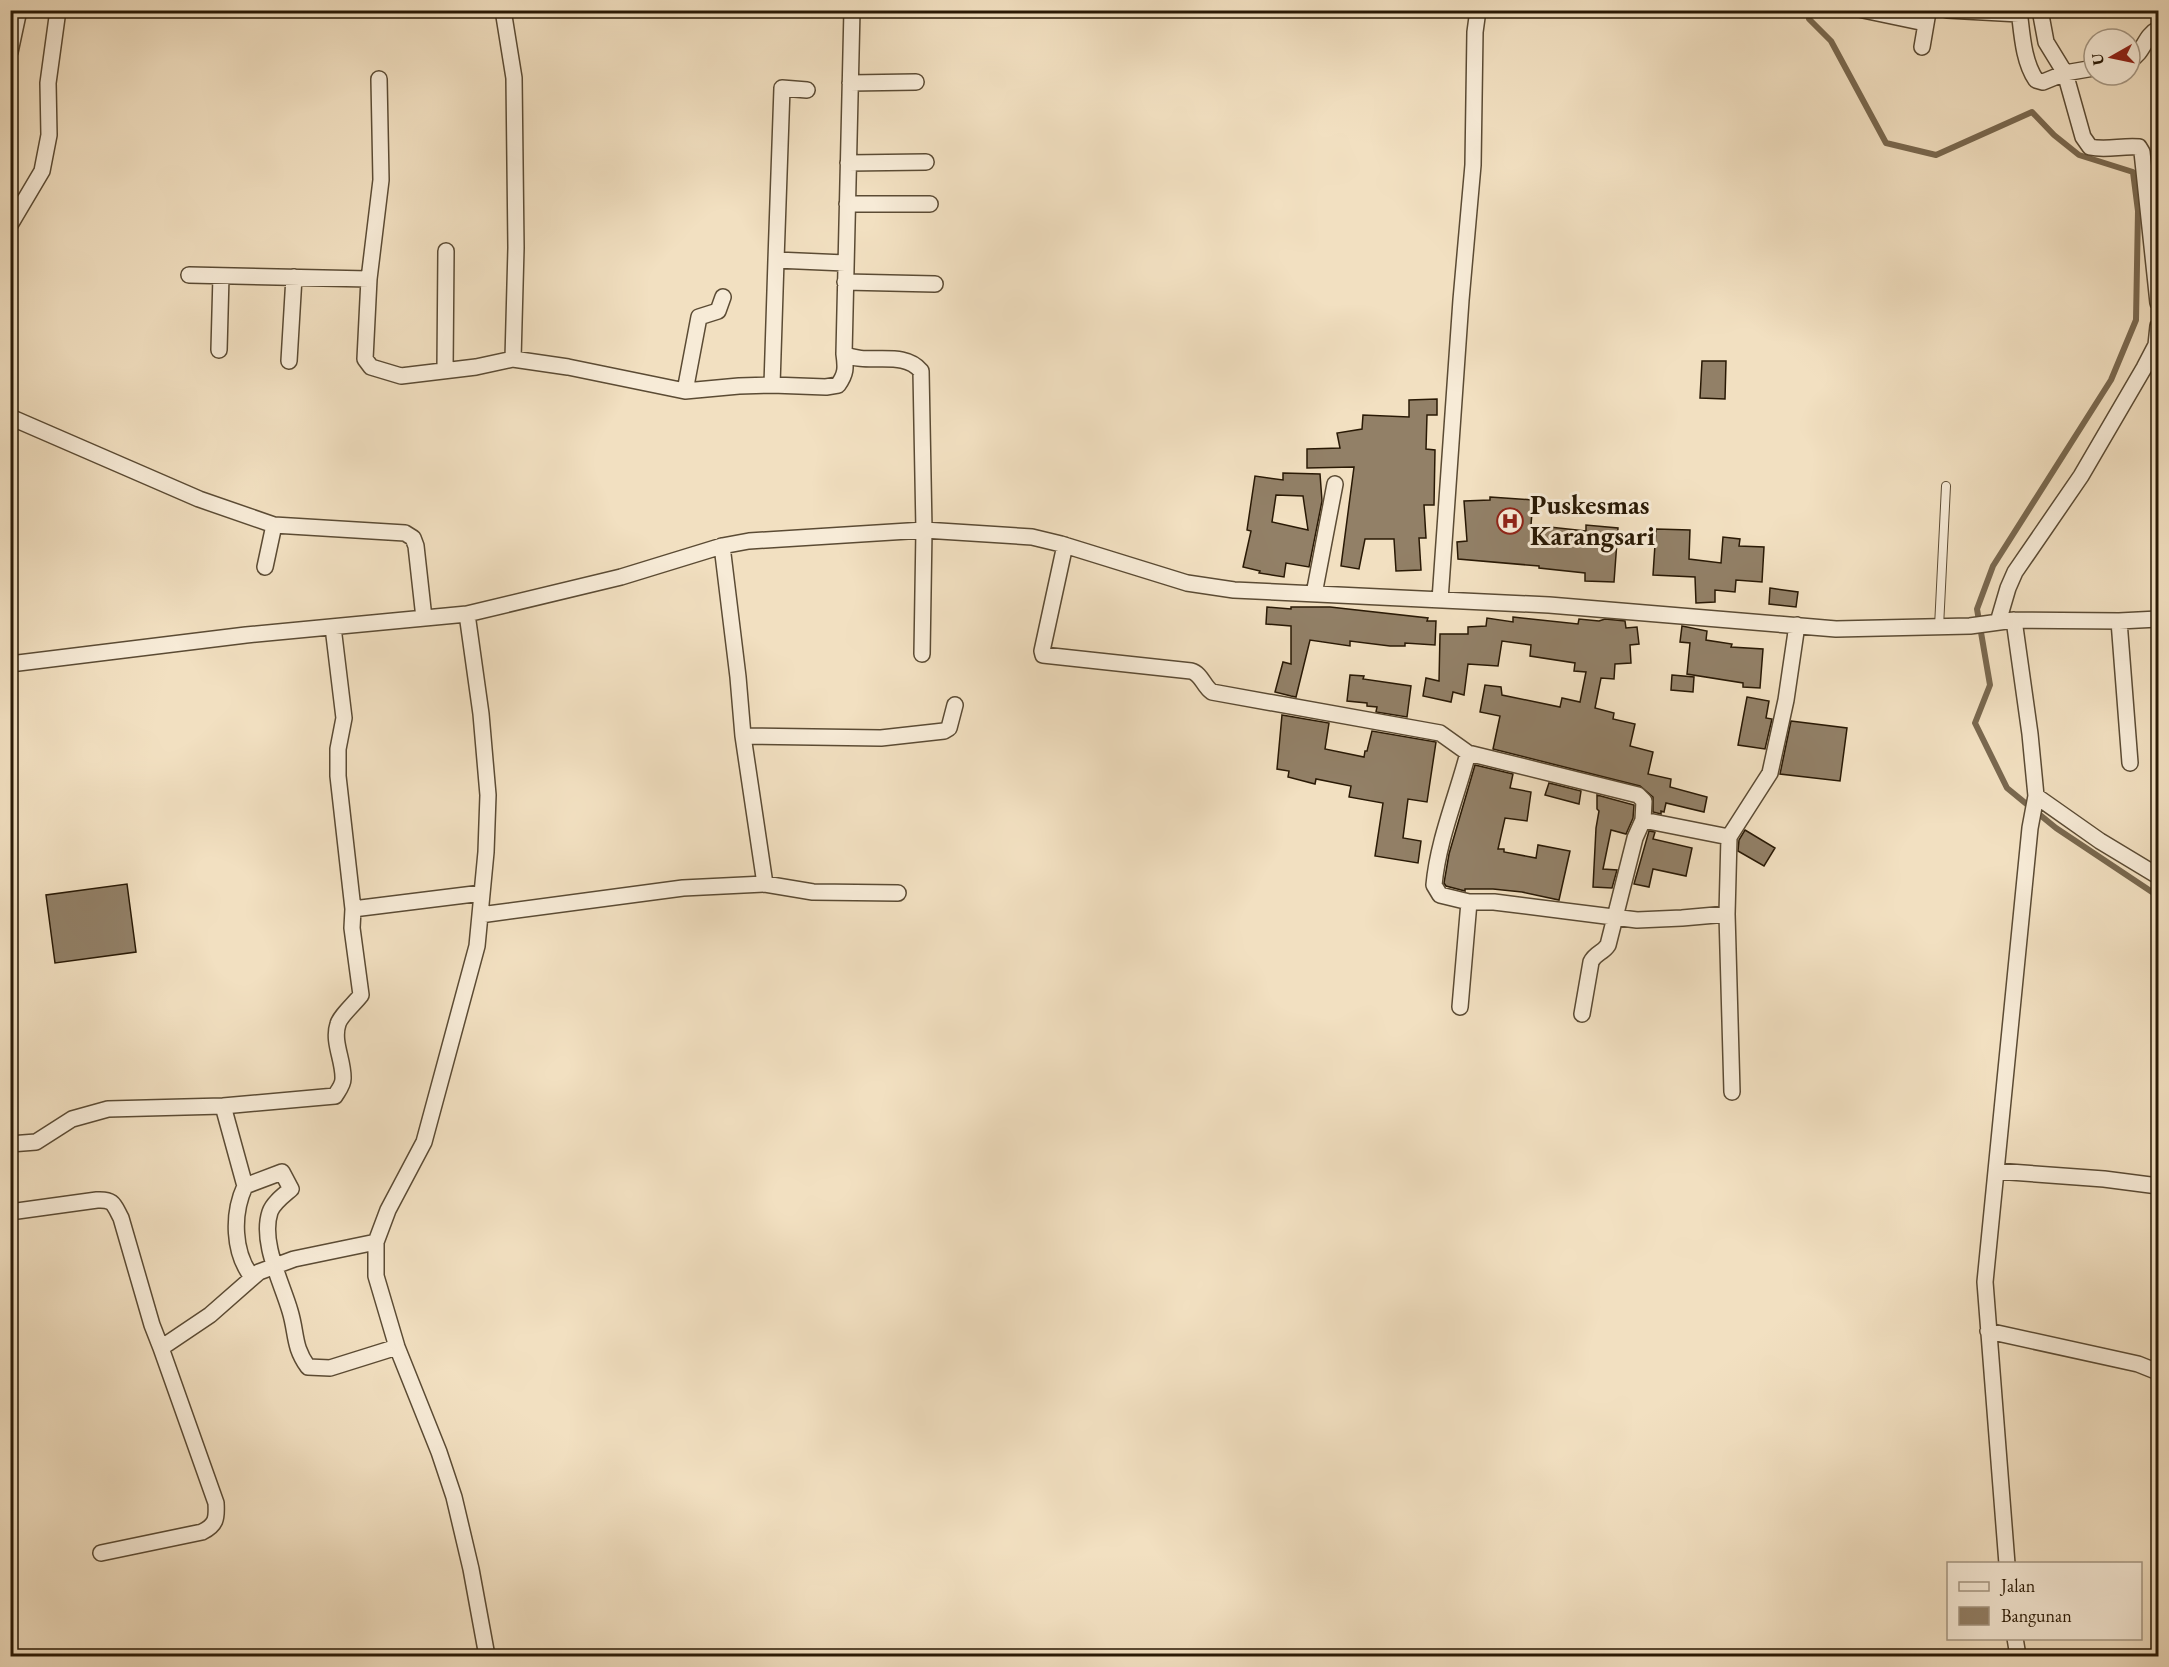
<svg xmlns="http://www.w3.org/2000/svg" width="2169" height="1667" font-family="'EB Garamond',serif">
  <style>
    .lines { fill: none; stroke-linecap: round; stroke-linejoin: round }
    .stream { stroke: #79684f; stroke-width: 6 }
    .building { fill: #928067; stroke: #291905; stroke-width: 1.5; fill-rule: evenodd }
    .lane-casing { stroke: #5b4b34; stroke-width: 10 }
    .street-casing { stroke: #5b4b34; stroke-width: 18 }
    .lane { stroke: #f7ebd7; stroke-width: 8 }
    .street { stroke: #f7ebd7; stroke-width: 15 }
    .labels { text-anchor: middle; stroke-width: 6; stroke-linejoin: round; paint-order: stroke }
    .poi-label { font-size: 27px; font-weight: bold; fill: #291905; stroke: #f7ebd7; text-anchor: start }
  </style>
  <rect width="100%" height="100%" fill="#f2e0c1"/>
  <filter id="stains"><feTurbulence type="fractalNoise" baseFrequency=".00333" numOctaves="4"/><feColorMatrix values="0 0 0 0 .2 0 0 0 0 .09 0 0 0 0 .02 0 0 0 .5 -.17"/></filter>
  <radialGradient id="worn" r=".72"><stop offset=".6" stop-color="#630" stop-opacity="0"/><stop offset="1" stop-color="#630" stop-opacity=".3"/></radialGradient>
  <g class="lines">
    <path class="stream" d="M1810 10 1809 19 1831 41 1886 143 1936 155 2032 112 2054 135 2079 155 2133 172 2138 211 2136 320 2111 380 1993 566 1977 609 1990 685 1975 723 2007 788 2056 828 2158 896"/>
  </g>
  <path class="building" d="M1702 361H1726L1725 399 1700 398Z
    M1437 399V415H1427L1426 449 1435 450 1434 505H1424L1426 538H1419L1421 570 1396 571 1394 539H1365L1359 569 1341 566 1354 467 1307 468V449L1340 448 1337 433 1362 429 1363 415 1409 417V400Z
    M1283 473 1320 474 1322 501 1309 567 1286 563 1284 577 1259 573 1260 571 1243 567 1251 531 1247 530 1255 476 1283 480ZM1276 495 1303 496 1308 530 1272 522Z
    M1490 497 1533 500 1531 525 1586 531V525L1618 528 1614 582 1585 581V573L1539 568V566L1458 559 1457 542 1467 541 1464 501 1490 500Z
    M1656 529 1690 530 1689 559 1721 563 1723 537 1740 539 1739 546 1764 547 1762 582 1736 580 1735 592 1715 590V602L1696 603 1695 577 1653 575Z
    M1770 588 1798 592 1796 607 1769 604Z
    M1267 607 1291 609V607H1330L1428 618 1427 621H1436L1435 645 1405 643V646H1390L1350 641V646L1310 640 1296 697 1291 696 1275 692 1283 662 1291 664V626L1266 624Z
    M1513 617 1578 624 1579 619 1599 621 1605 619 1625 621 1626 628 1637 627 1639 644 1630 645 1631 663 1615 664 1614 679 1601 678 1595 708 1614 713 1613 719 1635 724 1630 746 1653 752 1648 774 1671 779 1670 787 1707 797 1704 812 1666 803 1664 812 1661 811V814L1653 812V797L1640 786 1493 749 1500 716 1480 712 1485 685 1501 687 1502 695 1560 707 1562 698 1580 702 1586 672 1574 671 1575 663 1530 656 1531 645 1502 641 1498 666 1468 664 1464 695 1453 692 1451 702 1423 696 1426 678 1439 681 1440 634H1468V627L1486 626 1487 618 1513 622Z
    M1682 626 1707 631 1706 640 1732 644 1731 647 1763 649 1760 688 1743 687V683L1687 674 1690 643 1680 642Z
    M1350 675 1364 676 1363 679 1411 686 1407 717 1376 712 1377 707 1367 706V703L1347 701Z
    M1672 675 1694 677 1693 692 1671 690Z
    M1747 697 1769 701 1766 718 1772 719 1765 749 1738 745Z
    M1282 715 1329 723 1325 749 1364 757 1365 751H1367L1372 731 1436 742 1427 802 1408 799 1403 838 1421 841 1418 863 1375 856 1383 803 1349 797 1351 786 1316 779 1315 784 1288 777 1289 771 1277 769Z
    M1791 721 1847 728 1840 781 1780 774Z
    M1475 765 1513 774 1510 788 1531 792 1527 821 1505 818 1498 849H1504V852L1536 858 1538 845 1570 851 1559 900 1522 892 1493 889H1465V891L1446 886 1444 883 1449 854Z
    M1549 783 1581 791 1579 804 1545 795Z
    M1597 795 1634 805 1633 818 1626 834 1611 830 1603 869 1617 870 1612 888 1593 887 1596 828 1599 811 1597 809Z
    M1745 830 1775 848 1764 866 1738 851 1739 840Z
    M1649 831 1655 832 1653 839 1692 848 1686 876 1653 869 1649 887 1634 884Z
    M127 884 136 952 55 963 46 895Z"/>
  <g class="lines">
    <g class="lane-casing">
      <path id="lane" d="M1939 627 1946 486"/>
    </g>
    <g class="street-casing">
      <path id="street" d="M503 10 514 78 516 248 513 359
        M852 10 844 354C868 366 903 349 921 371L924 530 922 654
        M1863 10 1925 23
        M1947 10 2019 14
        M2019 10C2022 33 2023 61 2036 80L2043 82 2065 73 2094 68
        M2040 10 2046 42 2065 73 2083 137 2090 147C2107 151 2123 145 2139 147L2142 152 2158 303
        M1922 47 1928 12 1933 10
        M10 52 19 10
        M2130 60C2144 53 2144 36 2158 29
        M379 79 381 180 369 279 365 359 371 367 401 376 476 367 513 359 568 367 685 391 739 386 772 385
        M850 83 916 82
        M807 90 782 88 776 260 845 263
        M848 163 926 162
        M847 204H930
        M10 225 42 171 49 135 48 83 58 10
        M776 260 772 385 826 387 838 385C846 374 846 368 844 354
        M189 275 369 279
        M845 282 935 284
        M219 350 221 276
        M289 361 294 277
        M445 370 446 251
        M685 391 699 317 718 311 723 297
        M10 417 199 499 274 525 405 533 413 538 416 546 424 618
        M1065 545 1042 651 1043 655 1191 671C1202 674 1203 686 1212 692L1440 733 1468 753 1638 795 1644 801 1643 820 1729 837
        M722 546 738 677 743 736 765 884
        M265 567 274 525
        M1314 594 1335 484
        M1440 600 1461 300 1473 165 1475 32 1478 10
        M467 614 481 714 488 795 486 852 477 946 424 1142 388 1210 376 1242V1276L397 1347 439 1452 454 1497 471 1569 487 1656
        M2119 621 2130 763
        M1998 622 2008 588 2015 572 2081 476 2144 368 2156 345 2158 326
        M333 627 344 718 338 749V776L353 909
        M10 664 246 635 467 614 621 577 722 546 749 541 924 530 1032 537 1061 544 1187 583 1234 590 1549 605 1836 629 1970 626 2014 620 2119 621 2158 619
        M743 736 881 738 944 731 949 728 955 705
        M1468 753C1457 796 1438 840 1434 885L1440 895 1469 902H1494L1637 920 1682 918 1727 914
        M2036 796 2100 841 2158 876
        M480 915 683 888 765 884 813 892 898 893
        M1460 1007 1469 902
        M1582 1014 1591 962C1595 953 1603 953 1608 945L1635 838 1643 820
        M1732 1092 1727 914 1729 837 1770 773 1786 700 1797 625
        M223 1106 245 1186 282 1172 291 1189C284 1195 273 1203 270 1212 260 1242 282 1283 290 1311 297 1334 293 1346 308 1367L330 1368 397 1347
        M10 1144 36 1142 72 1119 108 1109 223 1106 335 1096C338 1091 343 1085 343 1079 344 1061 332 1042 338 1024 340 1016 355 1003 361 995L352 928 353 909 482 893
        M1996 1171 2104 1179 2158 1186
        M245 1186C232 1214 233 1253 252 1277
        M10 1212 97 1200C114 1199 114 1205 121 1218L152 1325 161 1348 210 1315 259 1272 294 1259 376 1242
        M1988 1331 2138 1364 2158 1372
        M101 1553 202 1532C216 1525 217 1519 216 1503L161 1348
        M2007 1564 1985 1282 2030 828 2036 796 2030 734 2014 620
        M2015 1638 2018 1656"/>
    </g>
    <use href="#lane" class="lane"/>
    <use href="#street" class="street"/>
  </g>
  <defs>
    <g id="hospital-ring" transform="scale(1.35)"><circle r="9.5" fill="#f7ebd7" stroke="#8f2418" stroke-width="1.5"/><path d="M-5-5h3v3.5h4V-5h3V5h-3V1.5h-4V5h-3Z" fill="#8f2418"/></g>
  </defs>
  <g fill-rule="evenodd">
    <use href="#hospital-ring" x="1510" y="521"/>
  </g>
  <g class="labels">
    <g class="poi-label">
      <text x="1530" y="514">Puskesmas<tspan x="1530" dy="31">Karangsari</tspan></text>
    </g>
  </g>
  <rect width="2169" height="1667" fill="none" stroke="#f2e0c1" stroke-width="36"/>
  <rect x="12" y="12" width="2145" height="1643" fill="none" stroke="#291905" stroke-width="3"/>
  <rect x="18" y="18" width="2133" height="1631" fill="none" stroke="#291905" stroke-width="1.5"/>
  <rect x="1947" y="1562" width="195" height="78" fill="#f7ebd7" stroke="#a59783" stroke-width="1.5"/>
  <rect x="1959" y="1582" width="30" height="9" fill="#f7ebd7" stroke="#a59783" stroke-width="1.5"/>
  <text x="2001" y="1592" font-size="18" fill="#291905">Jalan</text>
  <rect x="1959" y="1607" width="30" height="18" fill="#928067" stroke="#a59783" stroke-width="1.5"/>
  <text x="2001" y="1622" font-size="18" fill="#291905">Bangunan</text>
  <g transform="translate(2112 57) rotate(261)"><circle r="28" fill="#f7ebd7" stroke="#a59783" stroke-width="1.5"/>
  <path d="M0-4.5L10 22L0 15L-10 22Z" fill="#8f2418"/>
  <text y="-9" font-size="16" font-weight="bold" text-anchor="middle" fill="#291905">U</text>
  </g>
  <rect width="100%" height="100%" filter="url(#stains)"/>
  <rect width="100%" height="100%" fill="url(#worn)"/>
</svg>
